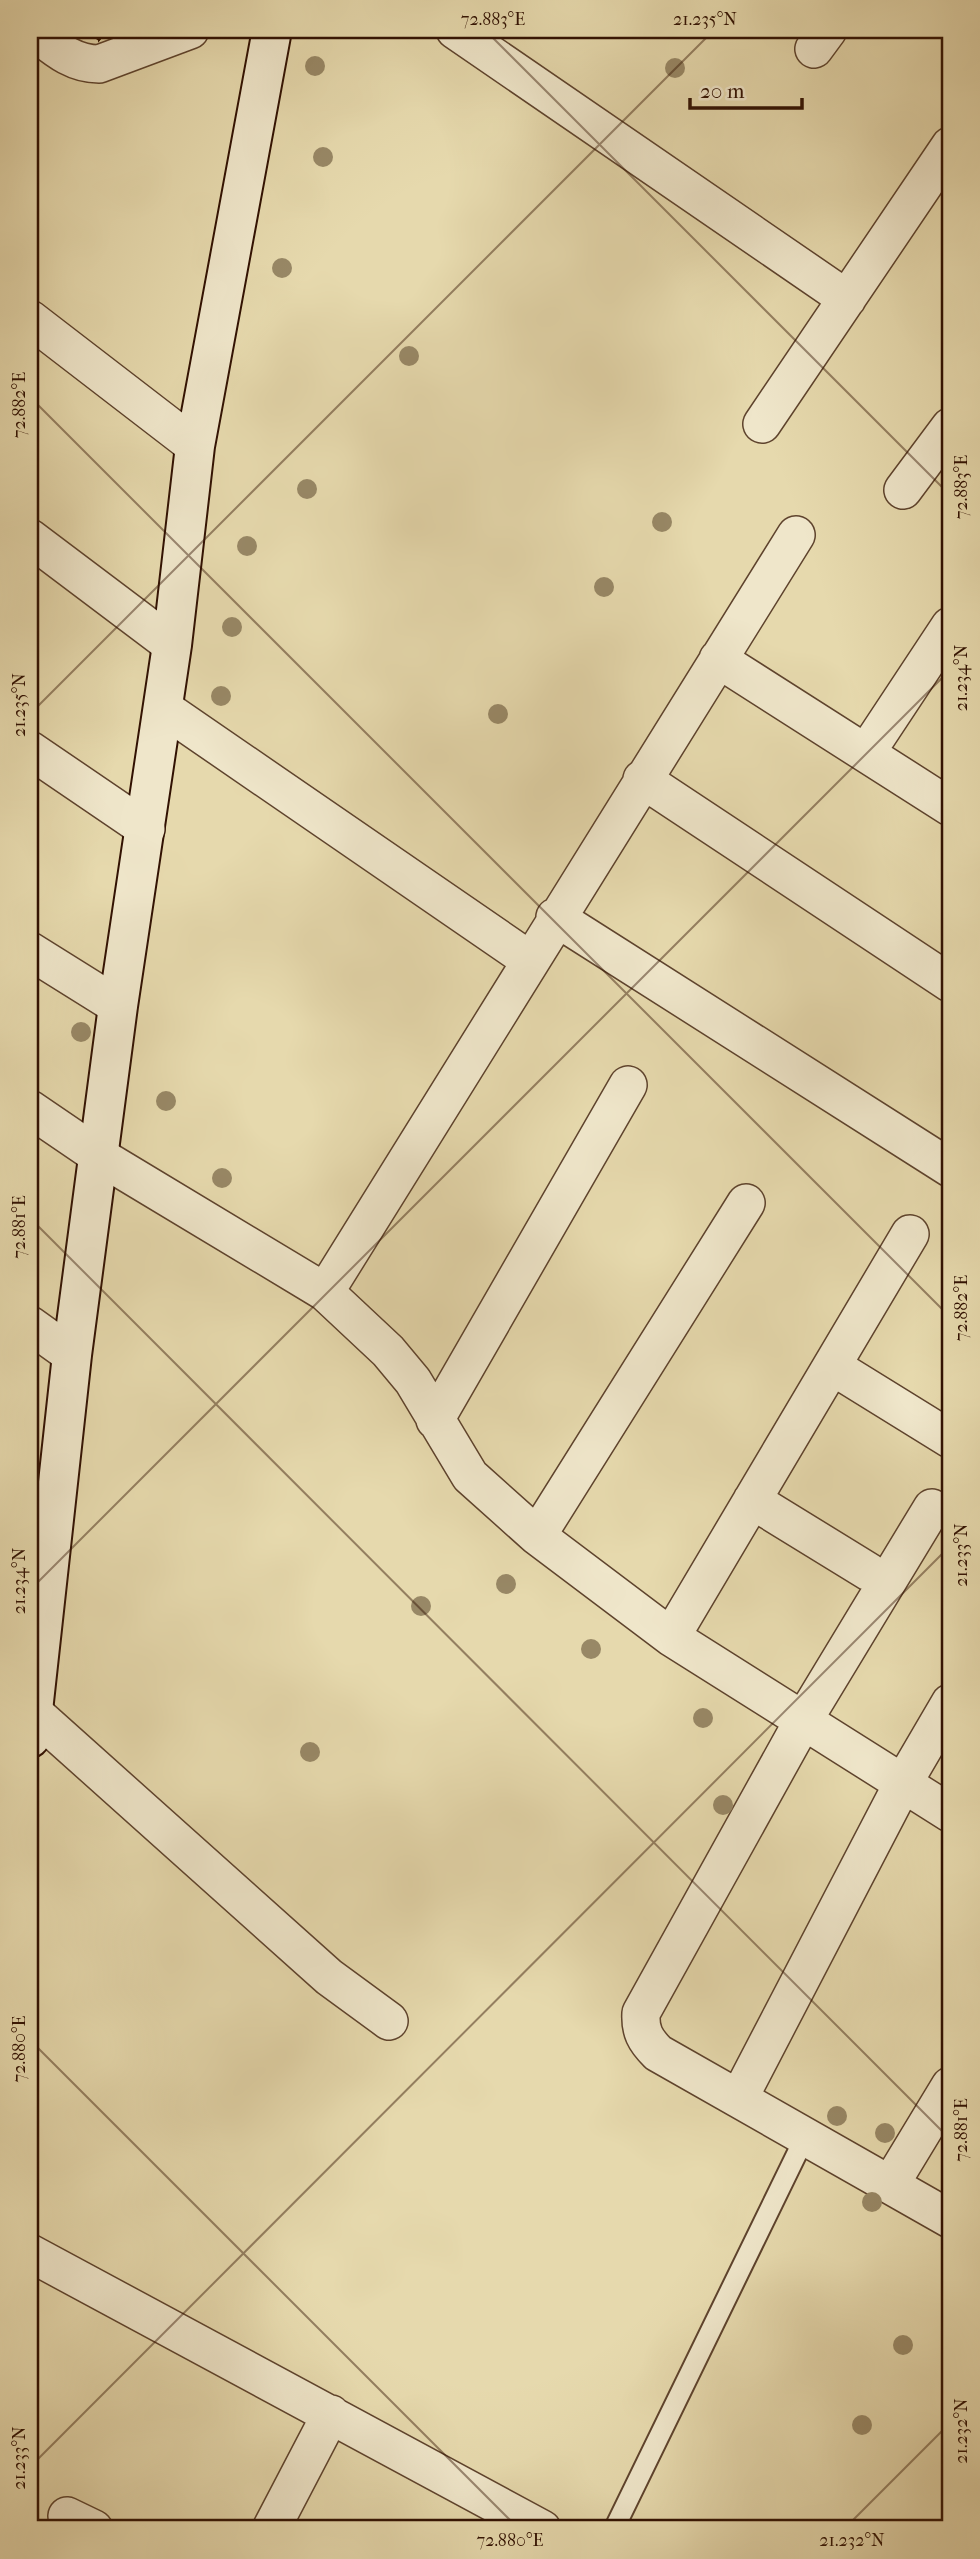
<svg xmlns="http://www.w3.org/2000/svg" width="980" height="2559" font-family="'IM FELL French Canon',serif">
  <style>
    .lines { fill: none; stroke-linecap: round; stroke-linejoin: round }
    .lane-casing { stroke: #5e432d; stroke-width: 23 }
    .street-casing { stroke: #5e432d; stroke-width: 40 }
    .secondary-casing { stroke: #311102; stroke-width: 42 }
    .lane { stroke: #efe6ca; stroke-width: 19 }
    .street { stroke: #efe6ca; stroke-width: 37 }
    .secondary { stroke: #efe6ca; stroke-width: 38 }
    .tree { fill: #988866 }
    .wall { fill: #bd8e6a; stroke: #311102; stroke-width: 2 }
    .shaded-wall { fill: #9a7456; stroke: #311102; stroke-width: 2 }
    .ticks { fill: none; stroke: #311102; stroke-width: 2; stroke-opacity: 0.45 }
    .neatline { fill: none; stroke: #311102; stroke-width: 2.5 }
    .ticks-label { font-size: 18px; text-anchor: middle; fill: #311102 }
  </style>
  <rect width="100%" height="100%" fill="#e6d9ad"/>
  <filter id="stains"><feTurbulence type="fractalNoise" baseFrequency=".00286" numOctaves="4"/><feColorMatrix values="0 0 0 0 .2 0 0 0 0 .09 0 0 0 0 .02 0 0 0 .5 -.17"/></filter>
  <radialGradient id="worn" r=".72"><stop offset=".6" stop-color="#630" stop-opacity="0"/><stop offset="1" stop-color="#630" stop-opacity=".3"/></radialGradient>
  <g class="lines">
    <g class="lane-casing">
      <path id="lane" d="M614 2529 805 2137"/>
    </g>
    <g class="street-casing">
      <path id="street" d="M32 30C53 46 71 64 99 64L190 30
        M455 30 847 299
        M814 49 828 30
        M30 319 195 446
        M762 424 950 146
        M903 490 950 427
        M30 538 172 645
        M718 659 950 807
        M163 708 531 961
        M30 750 146 829
        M866 753 950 626
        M642 779 950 983
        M555 917 950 1168
        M30 951 118 1006
        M30 1109 99 1156 325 1292 388 1351 413 1381 470 1476 537 1536 671 1637 950 1813
        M325 1292 796 535
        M30 1325 72 1355
        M832 1366 950 1439
        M435 1420 628 1085
        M752 1500 869 1572
        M932 1508 803 1721 641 2013C640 2031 645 2040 658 2053L950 2219
        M537 1536 746 1203
        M671 1637 910 1234
        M33 1712 329 1977 389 2021
        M739 2098 902 1785 950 1703
        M890 2185 950 2086
        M30 2253 542 2529
        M67 2516 94 2529
        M271 2529 331 2414"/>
    </g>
    <g class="secondary-casing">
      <path id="secondary" d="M30 1738 72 1355 118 1006 172 645 195 446 272 30"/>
    </g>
    <use href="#lane" class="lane"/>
    <use href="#street" class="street"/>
    <use href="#secondary" class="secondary"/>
  </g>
  <g class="tree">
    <circle cx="315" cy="66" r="10"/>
    <circle cx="675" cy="68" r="10"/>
    <circle cx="323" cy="157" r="10"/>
    <circle cx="282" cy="268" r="10"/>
    <circle cx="409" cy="356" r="10"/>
    <circle cx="307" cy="489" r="10"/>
    <circle cx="662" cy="522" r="10"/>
    <circle cx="247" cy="546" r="10"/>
    <circle cx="604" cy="587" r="10"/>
    <circle cx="232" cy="627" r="10"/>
    <circle cx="221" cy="696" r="10"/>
    <circle cx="498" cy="714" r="10"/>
    <circle cx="81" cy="1032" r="10"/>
    <circle cx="166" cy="1101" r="10"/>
    <circle cx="222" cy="1178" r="10"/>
    <circle cx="506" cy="1584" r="10"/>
    <circle cx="421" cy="1606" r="10"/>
    <circle cx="591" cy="1649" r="10"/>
    <circle cx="703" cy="1718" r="10"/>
    <circle cx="310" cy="1752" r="10"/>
    <circle cx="723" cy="1805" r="10"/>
    <circle cx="837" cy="2116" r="10"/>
    <circle cx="885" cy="2133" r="10"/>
    <circle cx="872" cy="2202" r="10"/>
    <circle cx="903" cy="2345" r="10"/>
    <circle cx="862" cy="2425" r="10"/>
  </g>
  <path class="wall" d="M85 30H107L99 40Z"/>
  <path class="shaded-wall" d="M99 30H107L99 40Z"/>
  <path class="ticks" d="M485 30 950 495M30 397 950 1317M30 714 714 30M30 1218 950 2139M30 1590 950 670M30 2040 519 2529M30 2467 950 1546M844 2529 950 2423"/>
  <rect width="980" height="2559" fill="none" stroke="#e6d9ad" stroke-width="77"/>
  <path d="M690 98v10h112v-10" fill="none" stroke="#311102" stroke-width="3.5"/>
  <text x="700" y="98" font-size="21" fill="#311102" stroke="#efe6ca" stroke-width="5" paint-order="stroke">20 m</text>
  <rect x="38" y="38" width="904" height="2482" class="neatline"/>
  <g class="ticks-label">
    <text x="493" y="25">72.883°E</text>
    <text x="705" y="25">21.235°N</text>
    <text transform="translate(19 405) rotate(-90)" y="6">72.882°E</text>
    <text transform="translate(961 487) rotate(-90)" y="6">72.883°E</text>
    <text transform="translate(961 678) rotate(-90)" y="6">21.234°N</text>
    <text transform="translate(19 705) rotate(-90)" y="6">21.235°N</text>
    <text transform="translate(19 1227) rotate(-90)" y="6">72.881°E</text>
    <text transform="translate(961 1308) rotate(-90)" y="6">72.882°E</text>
    <text transform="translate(961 1555) rotate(-90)" y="6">21.233°N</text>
    <text transform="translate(19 1581) rotate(-90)" y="6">21.234°N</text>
    <text transform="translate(19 2049) rotate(-90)" y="6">72.880°E</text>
    <text transform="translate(961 2130) rotate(-90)" y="6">72.881°E</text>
    <text transform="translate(961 2431) rotate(-90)" y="6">21.232°N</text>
    <text transform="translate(19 2458) rotate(-90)" y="6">21.233°N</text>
    <text x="510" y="2546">72.880°E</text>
    <text x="852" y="2546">21.232°N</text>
  </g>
  <rect width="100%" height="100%" filter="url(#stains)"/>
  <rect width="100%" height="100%" fill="url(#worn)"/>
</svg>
